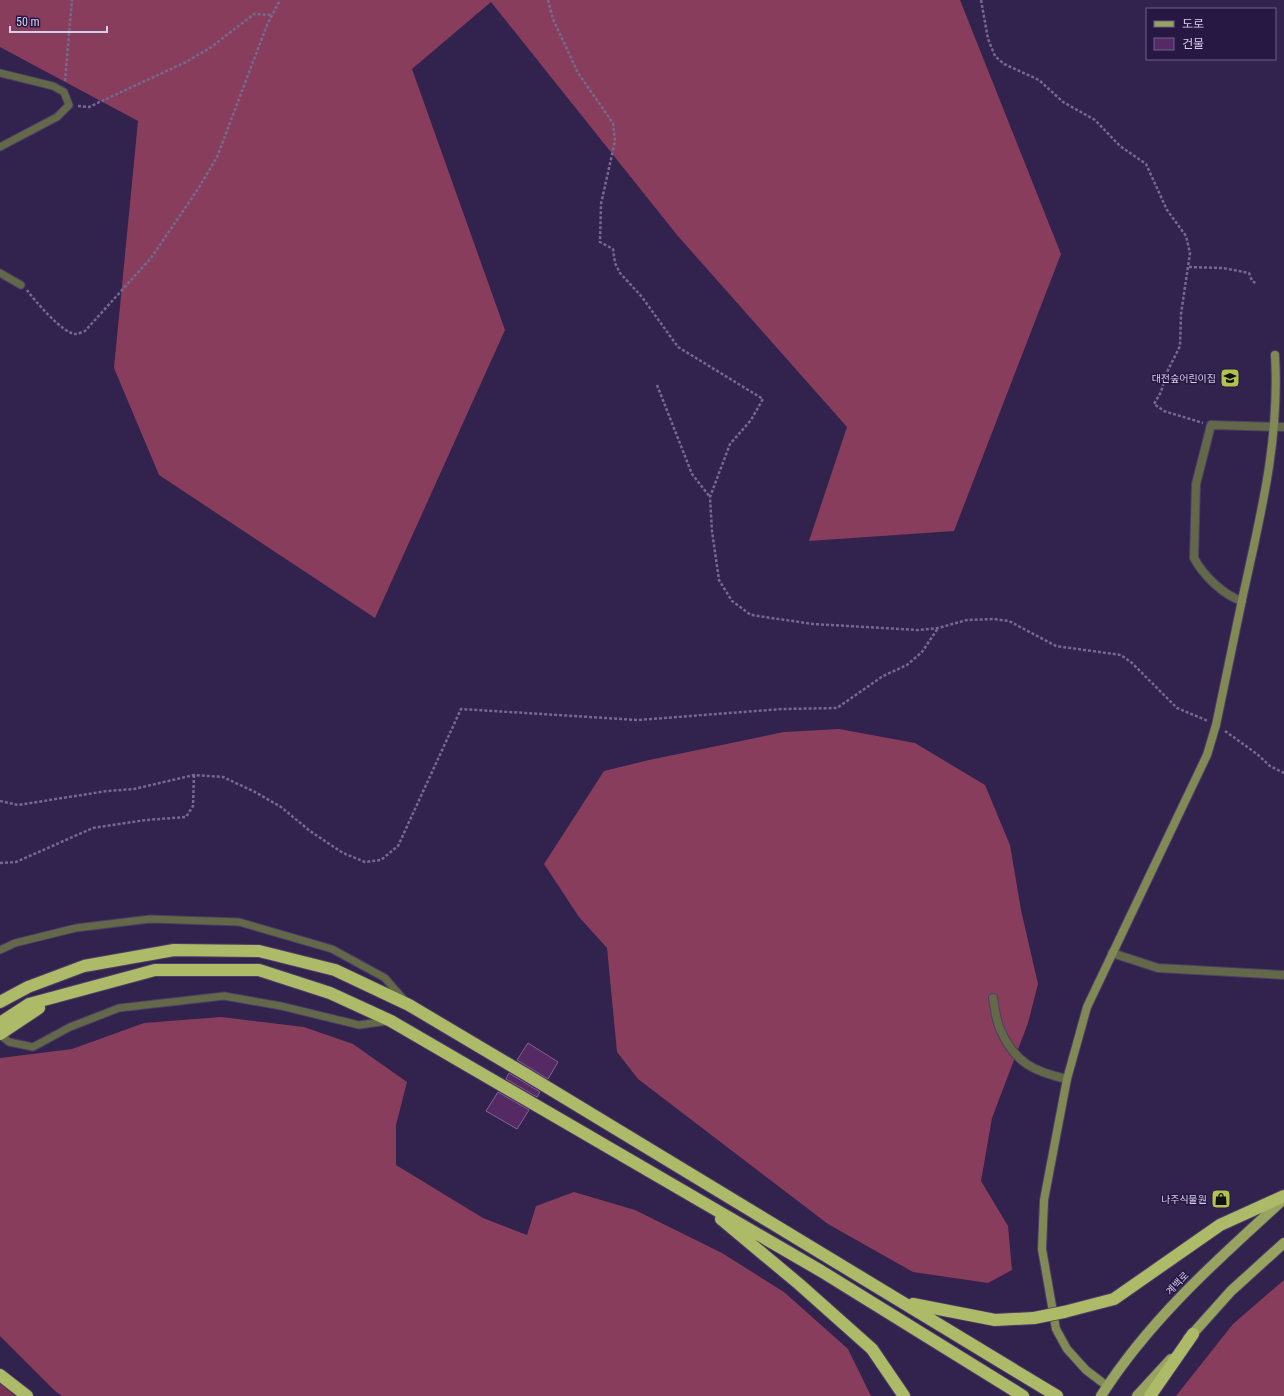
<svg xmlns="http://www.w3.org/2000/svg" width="1284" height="1396" font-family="'Roboto Condensed','Noto Sans KR',sans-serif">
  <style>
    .green { fill: #78314f }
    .forest { fill: #883d5c }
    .building { fill: #552964; stroke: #846390 }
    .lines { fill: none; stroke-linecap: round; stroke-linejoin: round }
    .lane-casing { stroke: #4b3e67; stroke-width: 9 }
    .street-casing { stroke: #4b3e67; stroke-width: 10 }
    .secondary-casing { stroke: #4b3e67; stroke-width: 10 }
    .primary-casing { stroke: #4b3e67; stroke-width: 12 }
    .highway-casing { stroke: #4b3e67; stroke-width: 14 }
    .path { stroke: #74698e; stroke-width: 2.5; stroke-dasharray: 3 2; stroke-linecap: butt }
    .lane { stroke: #626848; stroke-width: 7 }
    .street { stroke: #626848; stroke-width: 8 }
    .secondary { stroke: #818955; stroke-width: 8 }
    .primary { stroke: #98a35f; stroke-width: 10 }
    .highway { stroke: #adba67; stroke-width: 12 }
    .highway-bridge-casing { stroke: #4b3e67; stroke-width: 14; stroke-linecap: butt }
    .highway-bridge { stroke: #adba67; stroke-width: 12 }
    .labels { text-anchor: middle; stroke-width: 3; stroke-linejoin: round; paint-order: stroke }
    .poi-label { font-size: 10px; fill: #d5cfeb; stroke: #271843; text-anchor: end }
    .street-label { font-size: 10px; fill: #d5cfeb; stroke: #271843 }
  </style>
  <rect width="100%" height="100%" fill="#31224e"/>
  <path class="green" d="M0 1383 15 1396H0Z"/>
  <path class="forest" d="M0 0H960L1061 254 954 531 809 541 847 427 677 235 491 2 412 69 505 330 375 618 159 475 114 368 138 121 0 47Z
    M839 729 915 743 985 785 1010 845 1021 910 1038 984 1028 1023 992 1118 981 1181 1008 1226 1012 1270 988 1283 913 1272 828 1224 638 1079 617 1052 607 948 579 917 544 864 604 771 649 760 784 732Z
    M221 1017 304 1027 353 1044 407 1082 396 1125V1165L483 1218 527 1235 536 1206 574 1192 635 1210 722 1253 784 1292 848 1349 871 1396H62L55 1391 0 1336V1058L72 1049 144 1023Z
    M1284 1280V1396H1176L1233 1324Z"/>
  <path class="building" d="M528 1043 558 1062 548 1079 517 1060Z
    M509 1073 540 1092 537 1097 506 1079Z
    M498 1092 529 1110 517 1129 486 1111Z"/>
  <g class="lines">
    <g class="lane-casing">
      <path id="lane" d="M0 73 53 86 64 92 69 105 57 117 0 147
        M0 273 21 285
        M0 950 15 943 76 928 150 919 239 922 332 949 385 978 405 1001
        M0 1035 9 1042 33 1047 70 1027 119 1008 224 996 281 1006 359 1025 388 1021"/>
    </g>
    <g class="street-casing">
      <path id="street" d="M1242 601C1223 595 1203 575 1194 558L1196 484 1211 425 1284 427
        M1112 953 1158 968 1284 975
        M993 998C995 1009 996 1022 1001 1031 1015 1063 1035 1072 1067 1079"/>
    </g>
    <g class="secondary-casing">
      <path id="secondary" d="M1107 1386 1086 1370 1067 1349 1056 1329 1042 1249 1044 1200 1067 1079 1087 1007 1207 755 1216 725C1225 683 1233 642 1242 600 1260 517 1280 441 1275 355"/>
    </g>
    <g class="primary-casing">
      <path id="primary" d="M1188 1339 1231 1291 1284 1243
        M1101 1396C1149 1320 1218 1259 1284 1199
        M1137 1396 1171 1359"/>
    </g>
    <g class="highway-casing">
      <path id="highway" d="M0 1002 28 987 84 966 174 950 259 951 335 970 409 1005 527 1075 1057 1396
        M0 1023 29 1004 155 970H259L330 993 391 1021 821 1271 1023 1396
        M0 1034 39 1008
        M721 1219 799 1284 872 1349 904 1396
        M913 1304 995 1320 1034 1318
        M1064 1312 1114 1299 1220 1225 1284 1196
        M0 1375 27 1396
        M1150 1396 1193 1334"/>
    </g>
    <path class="path" d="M548 0 553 19 578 73 613 123 615 141 601 204 600 242 613 249 615 263 620 273 642 297 678 347 763 399 751 420 730 444 710 497 712 531 719 580 732 601 751 615 813 624 918 630 938 628 967 620 994 619 1009 621 1056 646 1121 655 1132 663 1177 708 1208 721
      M981 0 988 39 995 56 1004 64 1039 80 1063 102 1095 120 1120 146 1146 164 1167 210 1186 236 1190 253 1181 314 1180 346 1166 374 1161 392 1154 404 1164 411 1203 423
      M65 81 72 0
      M78 106 89 107 186 62 210 48 254 14 272 15
      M1189 267 1223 268 1249 273 1252 281 1257 284
      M27 290C34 300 64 335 76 334 78 334 82 332 85 331L151 258 198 189 217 157 267 25 280 0
      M657 385 692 474 710 497
      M1225 731 1257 754 1270 766 1284 773
      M0 801 18 805 107 791 134 789 194 775 223 777 255 792 281 807 310 831 343 853 365 862 381 860 398 846 461 709 638 720 782 709 837 708 883 676 907 665 922 652 938 628
      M0 863 16 862 93 828 146 820 186 817 193 806 194 775"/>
    <use href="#lane" class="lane"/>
    <use href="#street" class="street"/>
    <use href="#secondary" class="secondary"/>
    <use href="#primary" class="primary"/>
    <use href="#highway" class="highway"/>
    <g class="highway-bridge-casing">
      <path id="highway-bridge" d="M1034 1318 1064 1312"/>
    </g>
    <use href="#highway-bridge" class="highway-bridge"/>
  </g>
  <defs>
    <g id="school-square" transform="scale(1)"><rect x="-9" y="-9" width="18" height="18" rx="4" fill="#b2c34c" stroke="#271843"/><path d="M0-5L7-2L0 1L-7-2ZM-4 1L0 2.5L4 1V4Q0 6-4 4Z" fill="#111"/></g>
    <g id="shop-square" transform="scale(1)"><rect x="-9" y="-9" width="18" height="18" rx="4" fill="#b2c34c" stroke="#271843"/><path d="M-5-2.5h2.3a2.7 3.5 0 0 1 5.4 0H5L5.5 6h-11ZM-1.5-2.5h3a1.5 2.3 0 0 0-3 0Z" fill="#111"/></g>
  </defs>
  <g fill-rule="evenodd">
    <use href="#school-square" x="1230" y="378"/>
    <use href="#shop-square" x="1221" y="1199"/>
  </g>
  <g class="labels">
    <g class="poi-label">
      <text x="1216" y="382">대전숲어린이집</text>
      <text x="1207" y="1203">나주식물원</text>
    </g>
    <g class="street-label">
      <text transform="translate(1177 1283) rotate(-46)" y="4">계백로</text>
    </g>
  </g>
  <rect x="1146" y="8" width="130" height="52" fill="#271843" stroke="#6d6186"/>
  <rect x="1154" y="21" width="20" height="6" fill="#98a35f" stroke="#6d6186"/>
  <text x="1182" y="28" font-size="12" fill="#d5cfeb">도로</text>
  <rect x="1154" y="38" width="20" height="12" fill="#552964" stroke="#6d6186"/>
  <text x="1182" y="48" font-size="12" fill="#d5cfeb">건물</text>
  <path d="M10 26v6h97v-6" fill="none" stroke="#d5cfeb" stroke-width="2"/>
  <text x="16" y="26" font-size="12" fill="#d5cfeb" stroke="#271843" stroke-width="3" paint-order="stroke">50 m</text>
</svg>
